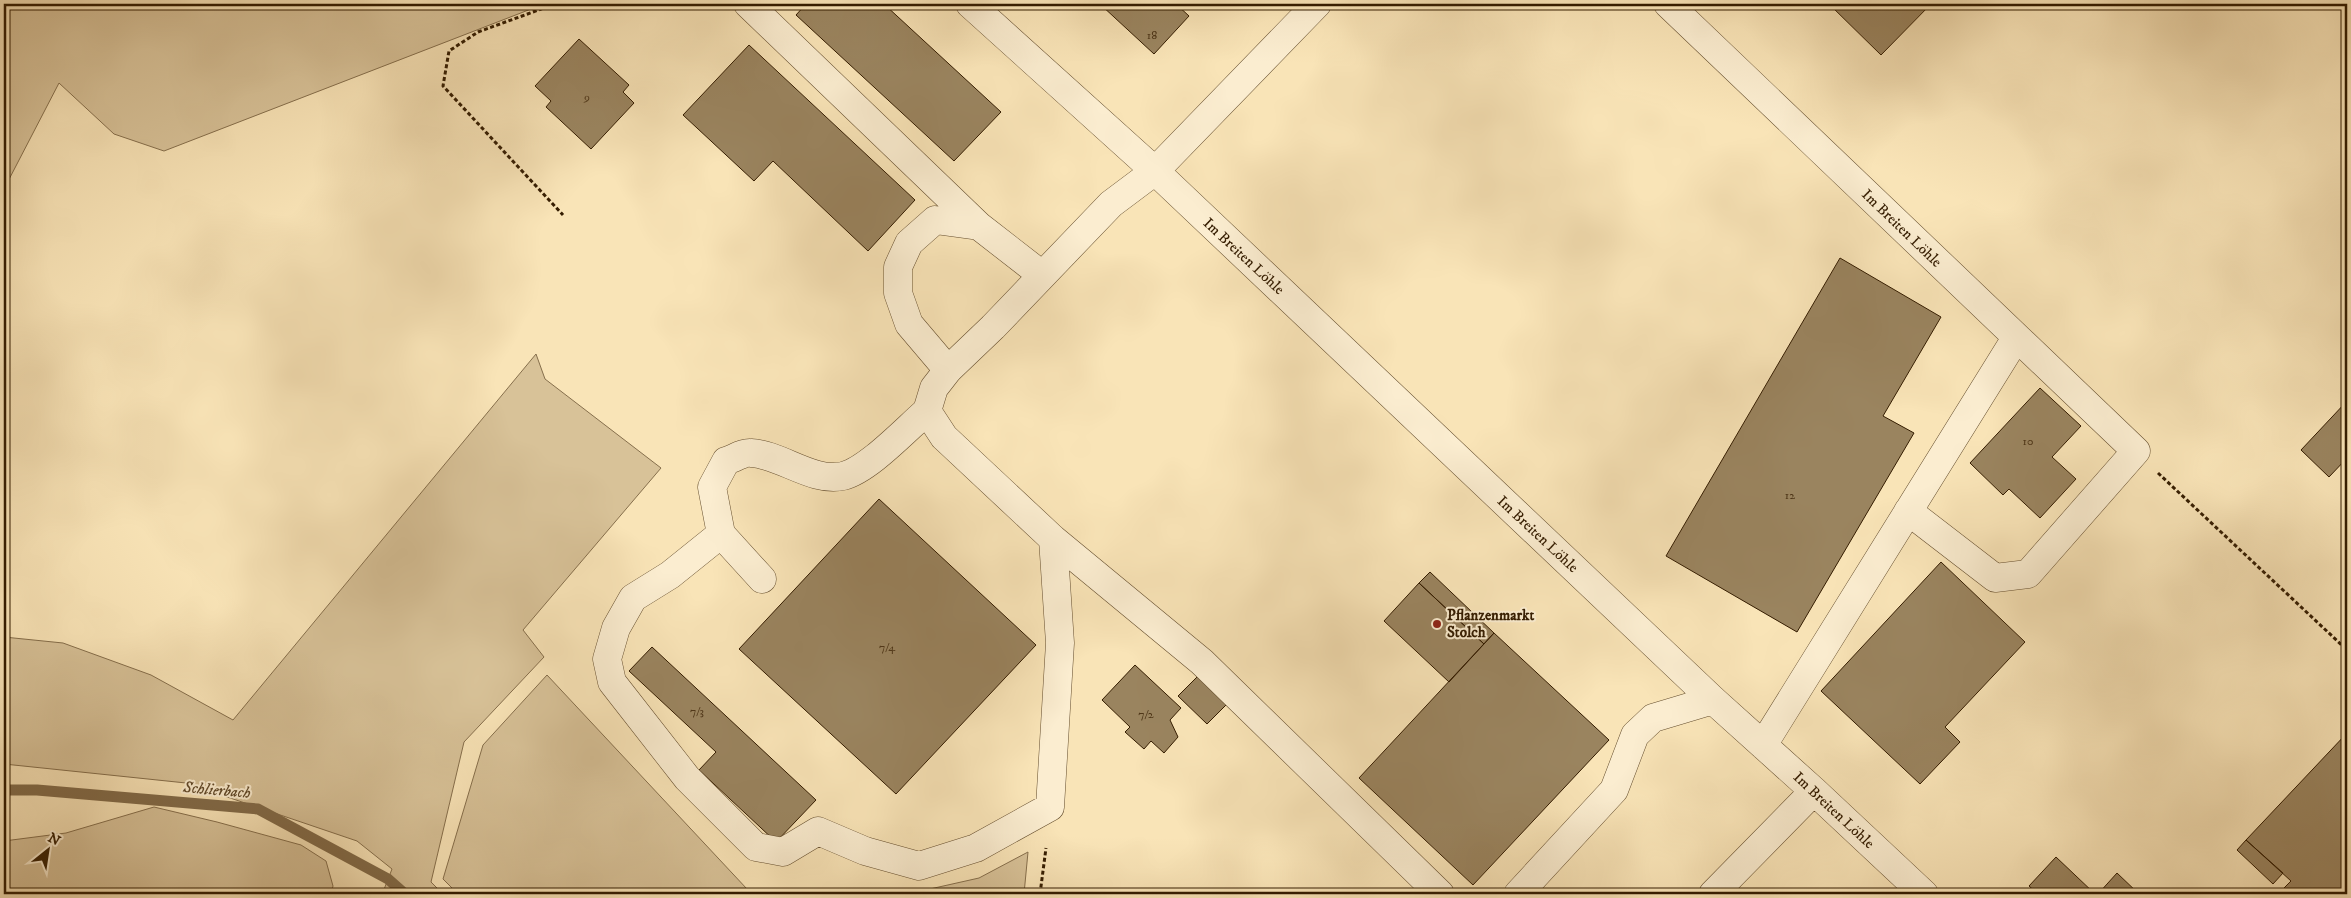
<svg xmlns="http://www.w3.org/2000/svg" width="2351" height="898" font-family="'IM FELL DW Pica',serif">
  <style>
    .green { fill: #d8c298; stroke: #866f4c }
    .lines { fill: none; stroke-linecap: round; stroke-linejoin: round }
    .stream { stroke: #826b49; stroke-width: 11 }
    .building { fill: #9a845f; stroke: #341c00 }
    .minor-casing { stroke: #654e2e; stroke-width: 29 }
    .path { stroke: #341c00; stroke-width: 3; stroke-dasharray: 4 2.5; stroke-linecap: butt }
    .minor { stroke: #fbedd0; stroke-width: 28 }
    .poi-dot { fill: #8f2418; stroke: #fbedd0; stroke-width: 2 }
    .labels { text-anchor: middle; stroke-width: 4; stroke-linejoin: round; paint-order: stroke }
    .number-label { font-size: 12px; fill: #4e3618 }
    .street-label { font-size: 15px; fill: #341c00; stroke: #fbedd0 }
    .poi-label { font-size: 15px; font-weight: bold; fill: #341c00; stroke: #fbedd0; text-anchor: start }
    .water-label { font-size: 16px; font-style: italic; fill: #624a2a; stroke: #fbedd0 }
  </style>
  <rect width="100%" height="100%" fill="#f9e4b7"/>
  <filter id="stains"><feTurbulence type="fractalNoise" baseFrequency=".004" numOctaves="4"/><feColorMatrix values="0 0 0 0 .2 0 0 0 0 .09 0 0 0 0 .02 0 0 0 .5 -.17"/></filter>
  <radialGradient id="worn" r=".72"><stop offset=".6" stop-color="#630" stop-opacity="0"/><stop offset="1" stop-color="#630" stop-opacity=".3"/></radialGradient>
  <path class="green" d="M4 4H544L164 151 114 134 59 83 4 189Z
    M536 354 545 379 661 468 523 630 544 657 464 742 431 882 443 894H385L383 892 392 869 357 841 186 783 4 764V637L63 643 151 675 233 720Z
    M547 675 747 889 921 891 979 878 1028 852 1024 894H458L443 879 483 745Z
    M154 807 217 822 301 845 326 861 333 886 331 894H4V841L66 833Z"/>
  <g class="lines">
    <path class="stream" d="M4 790H37L258 809 388 879 405 894"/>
  </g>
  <path class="building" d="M806 4H884L1001 112 954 161 796 15Z
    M1102 4H1176L1189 16 1154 54 1101 5Z
    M1829 4H1931L1881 55Z
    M579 39 629 85 623 92 634 103 591 149 546 107 551 101 535 86Z
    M749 45 915 200 868 251 773 161 754 181 683 115Z
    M1840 258 1941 317 1883 416 1914 433 1797 632 1666 556Z
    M2040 388 2081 426 2052 457 2076 479 2040 518 2009 489 2003 495 1970 463Z
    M2347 401V458L2329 477 2301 450Z
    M879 499 1036 645 896 794 739 649Z
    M1941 562 2025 642 1945 727 1960 742 1920 784 1821 691Z
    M1430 572 1494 633 1484 644 1419 583Z
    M1419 583 1484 644 1449 682 1384 621Z
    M1494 633 1609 740 1473 885 1359 778Z
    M652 647 816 800 776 842 699 770 716 752 629 671Z
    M1135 665 1181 708 1170 720 1178 737 1164 753 1151 741 1144 749 1125 732 1130 727 1102 700Z
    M1201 673 1230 701 1207 724 1178 696Z
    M2347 733V894H2278L2291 881 2246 840Z
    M2246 840 2283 873 2273 884 2237 850Z
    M2056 857 2095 894H2038L2029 886Z
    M2117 873 2139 894H2098Z"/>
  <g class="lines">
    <g class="minor-casing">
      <path id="minor" d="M748 4 979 226
        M970 4 1155 171 1713 700 1814 791 1924 894
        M1668 4 2136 451 2028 574 1995 578 1908 511
        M948 370 909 324 898 293V267L909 243 935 220 979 226 1042 275
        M721 534 670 575 633 598 616 628 607 659 612 682 687 778 756 847 783 852 818 831 865 851 919 866 976 848 1050 807 1060 643 1053 539 944 437 927 411 934 388 948 370 993 327 1111 204 1155 171 1317 4
        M1053 539 1202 662 1440 894
        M762 579 721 534 712 487 726 461C733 459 744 452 751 453 780 454 813 483 843 476 868 470 906 429 927 411
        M1763 745 2016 338
        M1518 894 1614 790 1635 735 1653 718 1713 700
        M1713 894 1814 791"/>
    </g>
    <path class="path" d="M555 4 478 32 449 51 443 86 563 215
      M2158 473 2347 650
      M1040 894 1046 848"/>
    <use href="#minor" class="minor"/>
  </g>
  <circle class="poi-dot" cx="1437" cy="624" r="5"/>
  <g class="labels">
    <g class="number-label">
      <text x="1152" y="39">18</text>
      <text x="587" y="101">9</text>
      <text x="2028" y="445">10</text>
      <text x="1790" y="499">12</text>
      <text x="887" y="651">7/4</text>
      <text x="697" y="715">7/3</text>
      <text x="1146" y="718">7/2</text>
    </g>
    <g class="street-label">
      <text transform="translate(1902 228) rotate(44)" y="5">Im Breiten Löhle</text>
      <text transform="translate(1244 256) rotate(43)" y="5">Im Breiten Löhle</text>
      <text transform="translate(1538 534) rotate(43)" y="5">Im Breiten Löhle</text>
      <text transform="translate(1834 810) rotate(43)" y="5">Im Breiten Löhle</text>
    </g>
    <g class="poi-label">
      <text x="1447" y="620">Pflanzenmarkt<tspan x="1447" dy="17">Stolch</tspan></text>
    </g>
    <g class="water-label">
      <text transform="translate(217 789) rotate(5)" y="6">Schlierbach</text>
    </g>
  </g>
  <rect width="2351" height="898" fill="none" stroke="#f9e4b7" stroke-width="20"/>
  <rect x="5" y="5" width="2341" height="888" fill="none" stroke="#341c00" stroke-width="2.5"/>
  <rect x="10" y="10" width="2331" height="878" fill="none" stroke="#341c00"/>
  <g transform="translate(48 850) rotate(30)" stroke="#fbedd0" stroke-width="4" paint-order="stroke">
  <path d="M0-4L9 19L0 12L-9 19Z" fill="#341c00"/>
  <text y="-8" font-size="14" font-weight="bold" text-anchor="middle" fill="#341c00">N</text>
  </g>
  <rect width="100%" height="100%" filter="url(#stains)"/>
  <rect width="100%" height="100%" fill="url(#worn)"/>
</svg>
